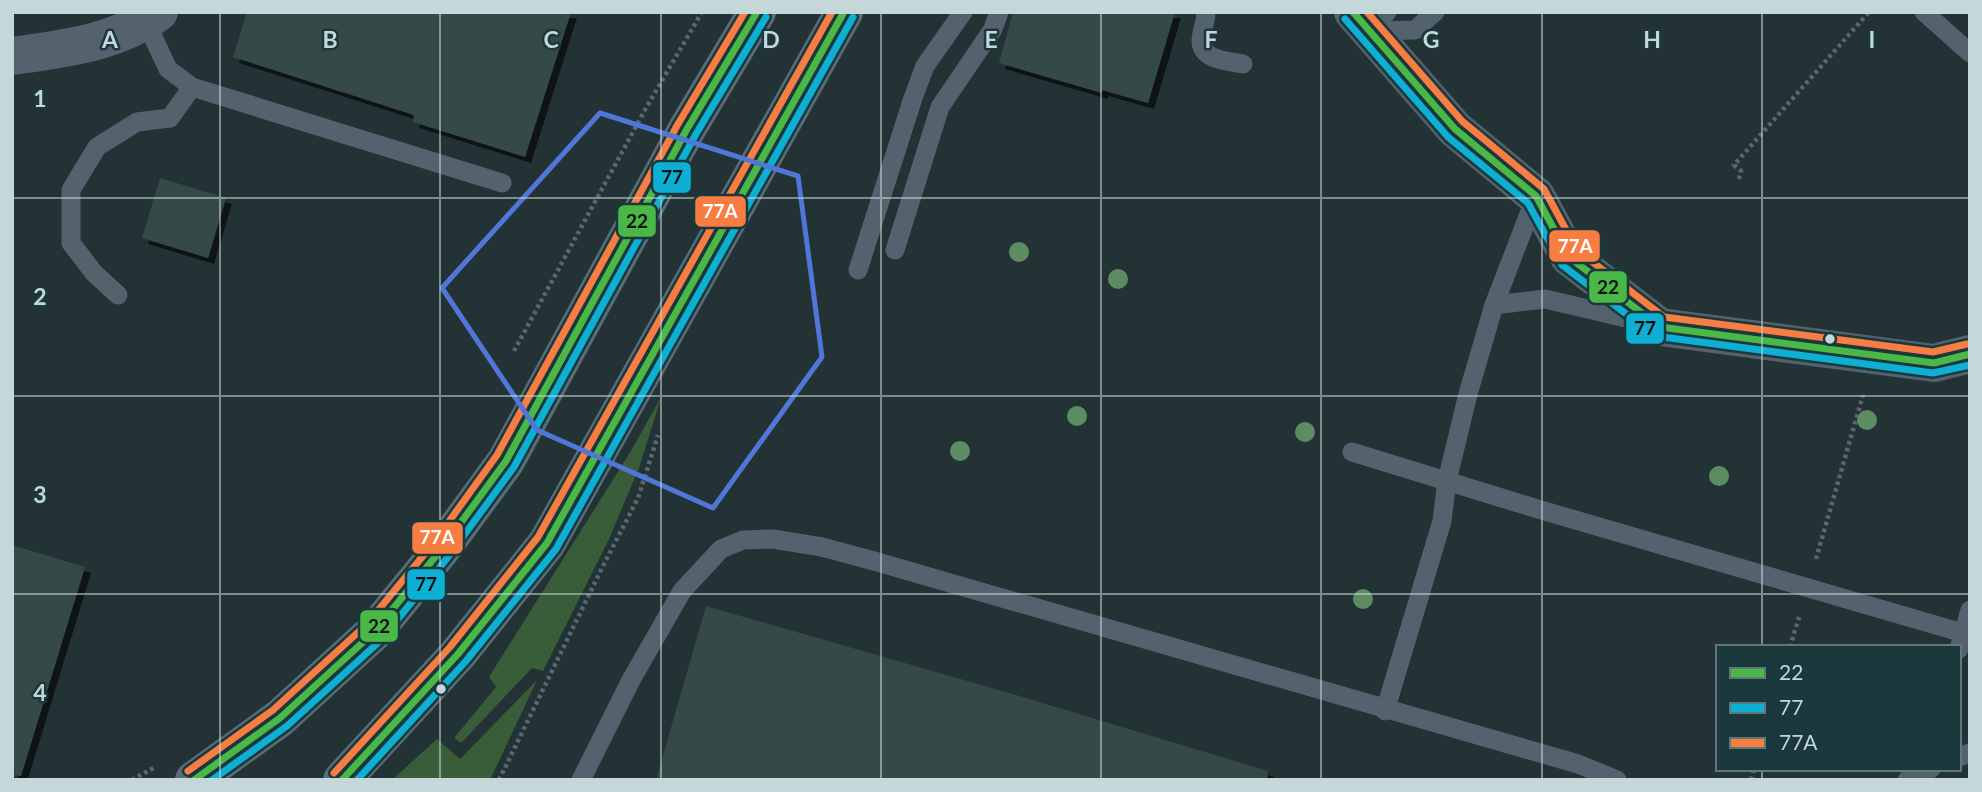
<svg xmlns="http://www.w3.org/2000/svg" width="1982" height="792" font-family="Lato,sans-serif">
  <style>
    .green { fill: #395d39 }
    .building { fill: #344947; filter: url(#shadow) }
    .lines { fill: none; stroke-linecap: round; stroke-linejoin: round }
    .path { stroke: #5a676d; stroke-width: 4.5; stroke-dasharray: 3.5 3.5; stroke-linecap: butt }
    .lane { stroke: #53626d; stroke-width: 19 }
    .street { stroke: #53626d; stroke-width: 38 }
    .secondary { stroke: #596d79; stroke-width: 38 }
    .bus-1-casing { stroke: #1b383d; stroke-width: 12 }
    .bus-2-casing { stroke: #1b383d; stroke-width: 12 }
    .bus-3-casing { stroke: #1b383d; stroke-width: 12 }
    .bus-1 { stroke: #4ab846; stroke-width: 7 }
    .bus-2 { stroke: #0dafd3; stroke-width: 7 }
    .bus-3 { stroke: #f77d43; stroke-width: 7 }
    .tree { fill: #5d8c63 }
    .marked { fill: none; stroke: #5077d8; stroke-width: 5; stroke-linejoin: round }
    .grid { fill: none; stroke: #c6d7d9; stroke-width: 2; stroke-opacity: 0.55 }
    .bus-dot { fill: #c6d7d9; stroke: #1b383d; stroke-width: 2.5 }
    .grid-label { font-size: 23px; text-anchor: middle; font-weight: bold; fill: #c6d7d9; stroke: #1b383d; stroke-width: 5; stroke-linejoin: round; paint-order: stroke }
    .line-badge { stroke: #1b383d; stroke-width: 2.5 }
    .badge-label { font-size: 19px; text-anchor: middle; font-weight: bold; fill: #fff }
    .pale-badge-label { font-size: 19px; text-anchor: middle; font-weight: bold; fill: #111 }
  </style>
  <defs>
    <filter id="shadow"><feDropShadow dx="6" dy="6" stdDeviation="0" flood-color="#0009"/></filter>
  </defs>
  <rect width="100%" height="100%" fill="#233235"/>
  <path class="green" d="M662 395 639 468 609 539 543 671 532 668 461 743 454 738 496 687 489 677 631 451Z
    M537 680 490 780H392L437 739 460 759Z"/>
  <path class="building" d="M247 12H571L525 157 413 122 414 115 233 57Z
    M1013 12H1175L1148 103 1102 90V93L999 63Z
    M160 178 226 198 208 258 142 238Z
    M12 545 85 567 21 776 12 775Z
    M706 606 1016 695 1268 771 1267 780H656Z"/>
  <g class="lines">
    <path class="path" d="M1739 179 1741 171 1734 165 1869 12
      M514 351 646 108 702 12
      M1816 559 1863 395
      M1790 647 1799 617
      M132 780 155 767
      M499 780 602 568 638 498 658 435
      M1751 780 1754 769"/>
    <path class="lane" d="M1206 12C1206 22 1201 32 1201 41 1202 61 1229 61 1243 64
      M1924 12 1970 53
      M146 22 168 69 192 87 502 183
      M1369 31 1415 30 1435 12
      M1369 31 1387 12
      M895 250 940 107 993 29 999 12
      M858 270 913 98 925 66 963 12
      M118 295 94 273 71 243V190L97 147 137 122 170 118 192 87
      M1494 305 1545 299 1639 321
      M1352 452 1541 510 1963 633
      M1959 649 1970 610
      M1385 711 1442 521 1447 481 1468 394 1494 305 1536 196
      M1959 757 1970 753
      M581 780 631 680 682 591 721 549 743 540 773 539 822 547 874 561 1578 764 1617 780
      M1907 780 1931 769"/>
    <path class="street" d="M1353 12 1455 129 1536 196 1569 257 1660 327 1934 363 1970 354
      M12 56C62 49 117 43 159 12"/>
    <path class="secondary" d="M194 780 280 718 374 632 440 551 506 461 687 129 757 12
      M342 780 458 654 547 543 844 12"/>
    <g class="bus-1-casing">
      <path id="bus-1" d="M1353 12 1455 129 1536 196 1569 257 1660 327 1934 363 1970 354
        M194 780 280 718 374 632 440 551 506 461 687 129 757 12
        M342 780 458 654 547 543 844 12"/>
    </g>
    <g class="bus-2-casing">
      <path id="bus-2" d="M1345 19 1448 137 1528 203 1562 265 1655 336 1933 373 1970 365
        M212 780 287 726 381 640 448 557 514 467 696 134 766 17
        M357 780 466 661 556 549 853 17"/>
    </g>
    <g class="bus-3-casing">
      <path id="bus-3" d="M1367 12 1462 121 1544 189 1577 250 1664 317 1933 352 1967 344
        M188 771 273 710 366 625 432 545 497 455 678 124 745 12
        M334 773 450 647 538 537 832 12"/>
    </g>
    <use href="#bus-1" class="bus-1"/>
    <use href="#bus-2" class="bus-2"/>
    <use href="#bus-3" class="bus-3"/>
  </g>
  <g class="tree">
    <circle cx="1019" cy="252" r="10"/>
    <circle cx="1118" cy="279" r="10"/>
    <circle cx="1077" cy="416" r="10"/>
    <circle cx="1867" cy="420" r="10"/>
    <circle cx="1305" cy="432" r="10"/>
    <circle cx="960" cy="451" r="10"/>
    <circle cx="1719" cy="476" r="10"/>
    <circle cx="1363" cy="599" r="10"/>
  </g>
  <path class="marked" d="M600 113 798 176 822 357 713 508 537 430 442 288Z"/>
  <path class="grid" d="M220 12V780M440 12V780M661 12V780M881 12V780M1101 12V780M1321 12V780M1542 12V780M1762 12V647M12 198H1970M12 396H1970M12 594H1970M1762 769V780"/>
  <g class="bus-dot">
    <circle cx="1830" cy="339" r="6"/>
    <circle cx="441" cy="689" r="6"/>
  </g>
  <g class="grid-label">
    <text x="110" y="48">A</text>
    <text x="330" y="48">B</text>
    <text x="551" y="48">C</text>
    <text x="771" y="48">D</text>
    <text x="991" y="48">E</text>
    <text x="1211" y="48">F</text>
    <text x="1431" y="48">G</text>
    <text x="1652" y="48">H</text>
    <text x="1872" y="48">I</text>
    <text x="40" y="107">1</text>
    <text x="40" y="305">2</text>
    <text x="40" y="503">3</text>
    <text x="40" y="701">4</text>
  </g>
  <g class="line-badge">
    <rect x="652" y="161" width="40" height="33" rx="7" fill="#0dafd3"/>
    <rect x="694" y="195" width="53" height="33" rx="7" fill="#f77d43"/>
    <rect x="617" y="204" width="40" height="34" rx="7" fill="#4ab846"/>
    <rect x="1548" y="229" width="53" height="34" rx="7" fill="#f77d43"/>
    <rect x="1588" y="270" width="40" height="34" rx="7" fill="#4ab846"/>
    <rect x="1625" y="312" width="40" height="33" rx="7" fill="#0dafd3"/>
    <rect x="411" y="521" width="53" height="34" rx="7" fill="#f77d43"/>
    <rect x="406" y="568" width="40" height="33" rx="7" fill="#0dafd3"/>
    <rect x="359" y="609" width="40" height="34" rx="7" fill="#4ab846"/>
  </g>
  <g class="badge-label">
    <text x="720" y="218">77A</text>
    <text x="1575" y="253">77A</text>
    <text x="437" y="544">77A</text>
  </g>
  <g class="pale-badge-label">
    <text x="672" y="184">77</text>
    <text x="637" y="228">22</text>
    <text x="1608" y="294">22</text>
    <text x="1645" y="335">77</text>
    <text x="426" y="591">77</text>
    <text x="379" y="633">22</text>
  </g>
  <rect width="1982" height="792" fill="none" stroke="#c6d7d9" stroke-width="28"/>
  <rect x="1716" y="645" width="245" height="126" fill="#1b383d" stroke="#5f787b" stroke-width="2"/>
  <rect x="1730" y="668" width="35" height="10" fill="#4ab846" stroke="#5f787b" stroke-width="2"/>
  <text x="1779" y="680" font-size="21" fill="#c6d7d9">22</text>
  <rect x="1730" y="703" width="35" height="10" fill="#0dafd3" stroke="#5f787b" stroke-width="2"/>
  <text x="1779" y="715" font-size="21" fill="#c6d7d9">77</text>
  <rect x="1730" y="738" width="35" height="10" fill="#f77d43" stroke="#5f787b" stroke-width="2"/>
  <text x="1779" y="750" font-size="21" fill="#c6d7d9">77A</text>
</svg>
